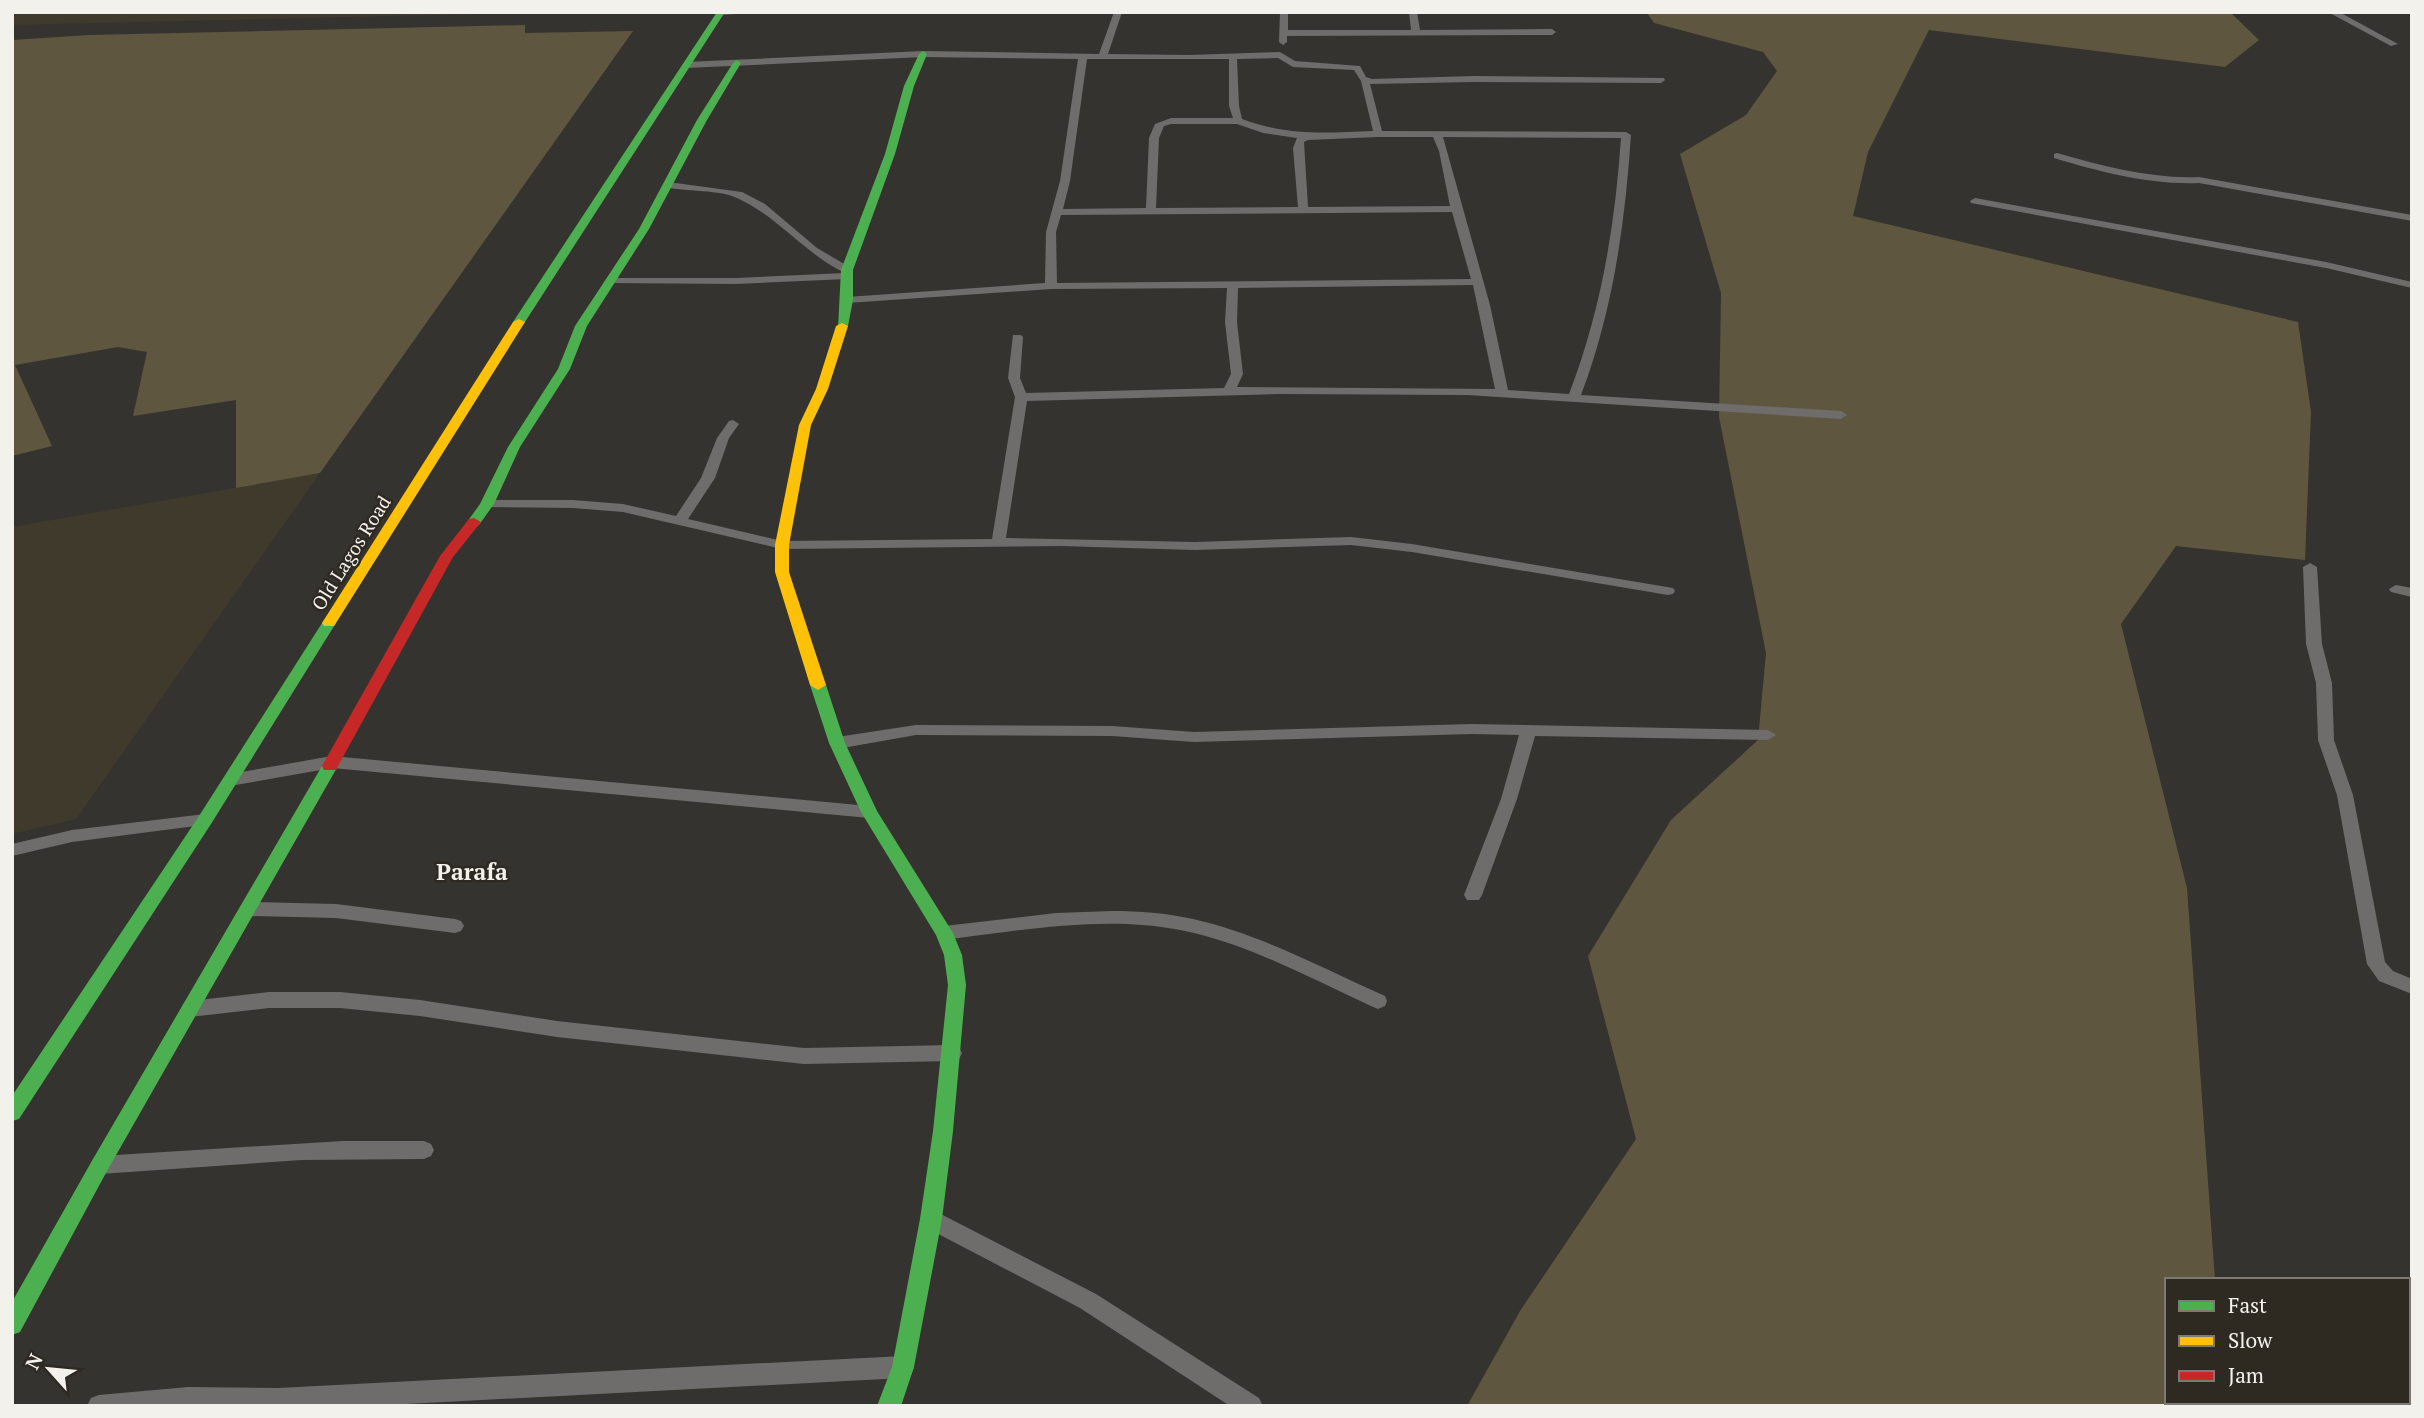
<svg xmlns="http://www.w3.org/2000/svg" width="2424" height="1418" font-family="'PT Serif',serif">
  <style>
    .built { fill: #3f3a2c }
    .green { fill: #5f563f }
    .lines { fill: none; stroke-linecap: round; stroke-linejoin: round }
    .street { fill: #6e6d6b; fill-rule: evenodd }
    .fast { fill: #4caf50; fill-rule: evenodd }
    .slow { fill: #ffc107; fill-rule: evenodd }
    .jam { fill: #c62828; fill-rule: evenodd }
    .labels { text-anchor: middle; stroke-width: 5; stroke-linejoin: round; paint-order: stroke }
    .street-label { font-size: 19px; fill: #f3f1ec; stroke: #2e2a22 }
    .quarter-label { font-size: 23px; font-weight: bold; fill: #f3f1ec; stroke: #2e2a22 }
  </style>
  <rect width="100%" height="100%" fill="#35332f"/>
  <path class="built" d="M12 12H479L478 14 12 25Z
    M320 473 76 819 12 834V527Z"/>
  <path class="green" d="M2230 12 2259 40 2225 67 1929 30 1868 152 1853 216 2298 322 2311 412 2305 560 2176 546 2121 624 2187 888 2215 1280H2167V1402H2224V1406H1467L1520 1311 1636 1139 1588 956 1671 820 1758 740 1766 653 1719 417 1721 293 1680 154 1746 115 1777 71 1763 52 1654 23 1647 13Z
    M525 25V33L633 31 320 473 236 488V400L133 416 147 352 118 347 15 365 52 446 12 456V40L89 35Z"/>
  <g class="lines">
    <path class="street" d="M769 12 720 15 716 13V12Z
      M1114 12H1122L1108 54 1189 55 1280 52 1295 61 1360 66 1366 77 1372 79 1474 76 1664 78 1665 80 1661 83 1474 82 1370 84 1382 131 1626 132 1631 135C1625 224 1613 311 1581 395L1841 411 1847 415 1841 419 1467 395 1281 394 1027 401 1006 538 1195 542 1351 537 1412 544 1673 588 1675 591 1673 594 1668 595 1412 552 1351 545 1195 550 1060 546 782 549 623 512 573 508 482 507 480 504 487 500H573L623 504 676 516 701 478 717 438 729 421 733 420 739 424 729 438 715 478 688 519 782 541 992 539 1015 397 1008 378 1013 335H1021L1023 337 1020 378 1026 393 1224 388 1231 374 1225 322 1227 288 1051 289 847 303 841 300 847 297 1045 283 1046 232 1060 181 1078 59 923 57 686 68 682 65 686 62 923 51 1099 54ZM1278 58 1293 67 1354 70 1361 81 1373 131C1325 133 1288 136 1242 119L1239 106 1237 59ZM1087 59H1229V106L1233 118H1171L1155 124 1149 138 1146 208 1063 209 1070 181ZM1171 124H1237L1263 133 1297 138 1293 148 1298 207 1156 208 1159 138 1164 126ZM1378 137H1433L1439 151 1450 206 1308 207 1304 142 1308 140ZM1443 137 1621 138C1615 226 1601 311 1569 394L1508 390 1490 305ZM1452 212 1471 279 1057 283 1056 232 1061 215ZM1473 285 1495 389 1237 387 1243 374 1237 322 1238 288Z
      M1280 12H1288V30H1411L1409 12H1417L1420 30 1552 29 1556 32 1552 35 1287 36V42L1283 45 1279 42Z
      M2328 12H2339L2398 44 2391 46Z
      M2057 153C2103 166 2151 179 2199 177L2412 215V221L2199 183C2151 185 2100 172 2054 158V154Z
      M668 182 742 192 765 204 817 248 851 268 853 270 848 273 853 276 847 279 736 284 607 283 605 281 611 278H736L845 273C805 254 778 217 739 199 720 189 686 192 664 187L663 185Z
      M1975 198 2326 262 2412 282V288L2326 268 1971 203 1970 201Z
      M2310 563 2317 567 2322 644 2332 683 2334 740 2353 795 2385 962 2393 971 2412 979V994L2379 981 2367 964 2337 795 2318 740 2316 683 2306 644 2303 567Z
      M2396 585 2412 588V597L2391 592 2389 589Z
      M1472 724 1768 730 1776 735 1768 740 1535 736 1517 799 1482 895 1479 900H1467L1464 895 1501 799 1519 735 1472 734 1194 742 1112 736 916 735 837 749 829 743 837 737 916 725 1112 726 1194 732Z
      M332 756 869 806 875 808 877 812 875 816 869 818 332 768 230 786 222 780 230 774Z
      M205 814 211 816 213 820 211 824 72 842 12 856V844L72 830Z
      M249 902 336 904 455 919 461 921 464 926 461 931 455 933 336 918 249 916 243 914 240 909 243 904Z
      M1112 911C1139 911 1166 913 1193 919 1260 934 1322 968 1385 996L1387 1001 1385 1006 1378 1009 1371 1006C1314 980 1256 948 1194 933 1113 913 1025 930 944 940L938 938 935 933 938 928 944 926 1056 913Z
      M269 992H340L420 1000 557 1021 804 1048 952 1045 959 1047 962 1053 959 1059 952 1061 804 1064 557 1037 420 1016 340 1008H269L190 1017 183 1014 181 1009 183 1004 190 1001Z
      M343 1141H424L431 1144 434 1150 431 1156 424 1159 302 1160 100 1174 93 1171 90 1165 93 1159 100 1156Z
      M931 1209 1096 1294 1259 1398 1263 1406H1230L1080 1308 923 1226 920 1219 923 1212Z
      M903 1356 911 1359 914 1367 911 1375 903 1378 368 1406H87L91 1398 99 1395 188 1387 278 1388Z"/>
    <path class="fast" d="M717 12H725L525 322 523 324H515L513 322Z
      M923 51 927 54 914 86 895 154 853 270V300L848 326 846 328H838L841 270 885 154 904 86 919 54Z
      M737 60 741 63 707 120 649 229 587 326 570 369 520 447 494 504 479 525H469L467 522 480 504 508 447 558 369 575 326 639 229 697 120 733 63Z
      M329 618 336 623 211 824 19 1119 12 1121V1096L199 816 324 620Z
      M818 680 826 685 845 743 877 811 953 933 962 955 966 985 953 1131 942 1219 914 1367 901 1406H877L892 1367 920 1219 933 1131 948 985 944 955 936 935 861 812 829 743 810 685Z
      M330 760 338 766 107 1171 20 1332 12 1335V1302L93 1159 322 766Z"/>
    <path class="slow" d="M519 319 525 322 336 623 334 626H324L322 623 513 322Z
      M842 323 848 326 828 389 811 425 789 545V572L826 685 818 690 810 685 775 572V545L799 425 816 389 836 326Z"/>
    <path class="jam" d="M474 518 481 522 453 557 338 766 336 770H324L322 766 440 556 469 519Z"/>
  </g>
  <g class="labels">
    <g class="street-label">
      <text transform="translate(351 553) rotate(-58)" y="7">Old Lagos Road</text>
    </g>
    <g class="quarter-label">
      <text x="472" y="880">Parafa</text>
    </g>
  </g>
  <rect width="2424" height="1418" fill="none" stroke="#f3f1ec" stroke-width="28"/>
  <rect x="2165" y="1278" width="245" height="126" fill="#2e2a22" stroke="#7d7a73" stroke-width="2"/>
  <rect x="2179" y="1301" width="35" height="10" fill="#4caf50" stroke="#7d7a73" stroke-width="2"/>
  <text x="2228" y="1313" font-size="21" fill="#f3f1ec">Fast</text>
  <rect x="2179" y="1336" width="35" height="10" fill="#ffc107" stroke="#7d7a73" stroke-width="2"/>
  <text x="2228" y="1348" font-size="21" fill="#f3f1ec">Slow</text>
  <rect x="2179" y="1371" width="35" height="10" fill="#c62828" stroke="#7d7a73" stroke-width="2"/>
  <text x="2228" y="1383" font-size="21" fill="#f3f1ec">Jam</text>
  <g transform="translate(49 1369) rotate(297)" stroke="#2e2a22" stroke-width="5" paint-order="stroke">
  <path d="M0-5L12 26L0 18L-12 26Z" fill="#f3f1ec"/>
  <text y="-10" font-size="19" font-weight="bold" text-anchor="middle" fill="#f3f1ec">N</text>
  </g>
</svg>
